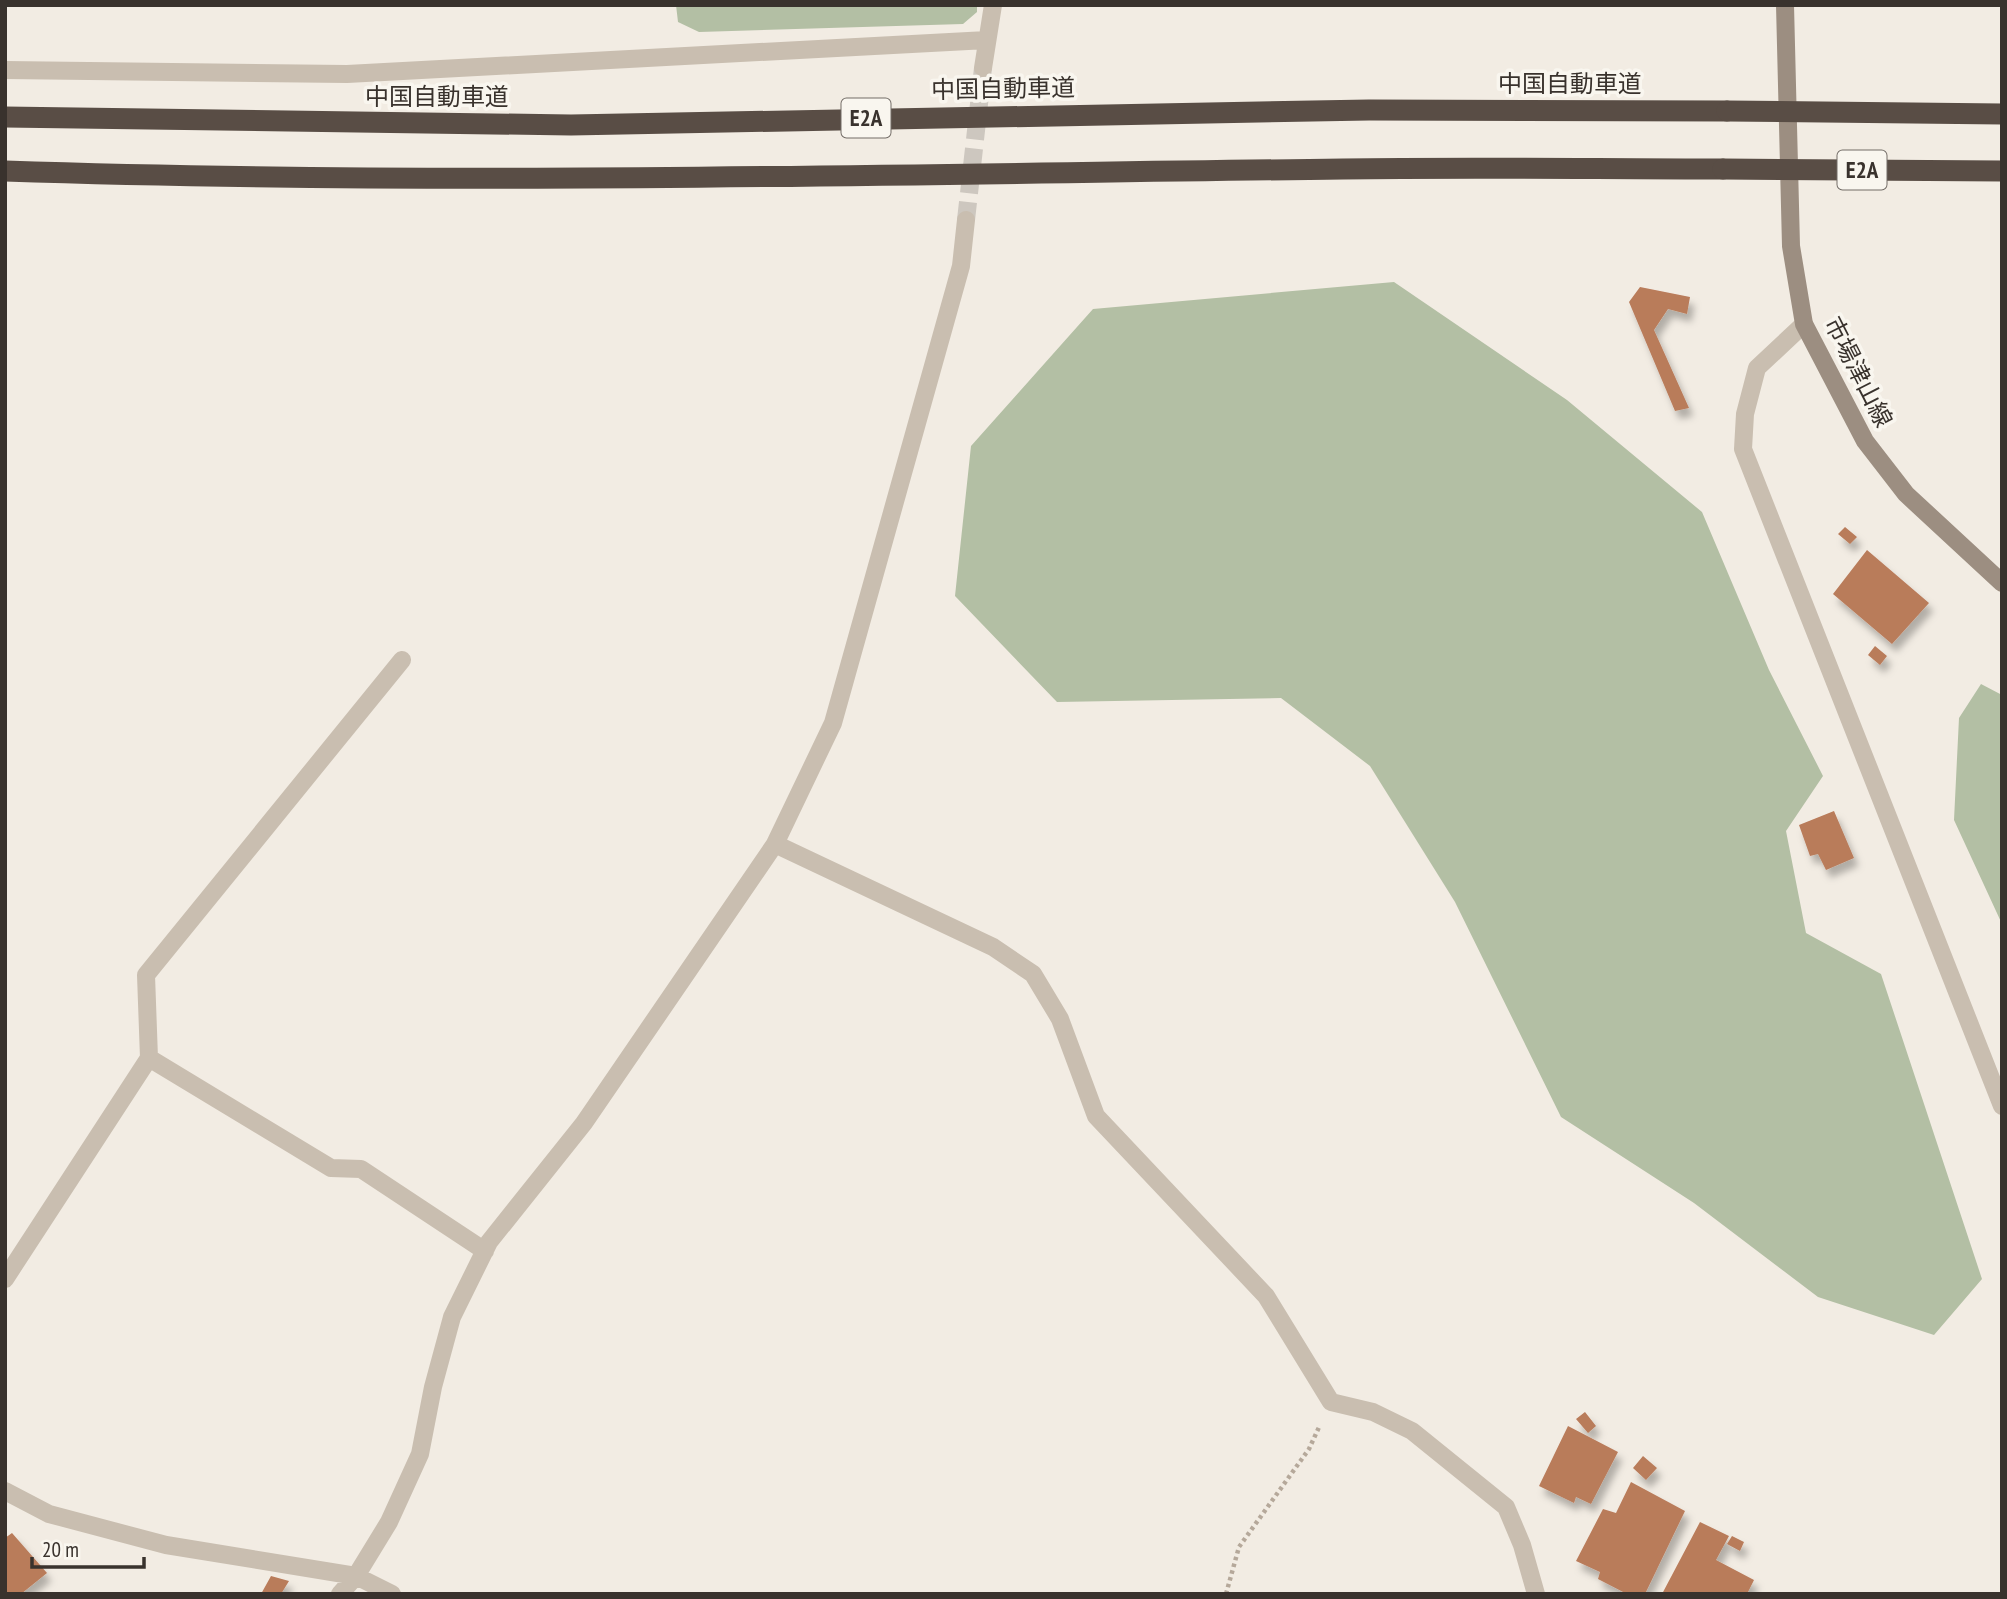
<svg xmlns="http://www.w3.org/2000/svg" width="2007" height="1599" font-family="'PT Sans Narrow','Noto Sans JP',sans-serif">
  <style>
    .green { fill: #b3bfa4 }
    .building { fill: #b97b5a; filter: url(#shadow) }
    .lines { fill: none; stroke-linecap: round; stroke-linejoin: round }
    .minor-tunnel { stroke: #cdc7bf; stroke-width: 18; stroke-dasharray: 18 9; stroke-linecap: butt }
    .path { stroke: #b5a89a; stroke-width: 4.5; stroke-dasharray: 3.5 3.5; stroke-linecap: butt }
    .minor { stroke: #c9beb0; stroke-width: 18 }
    .tertiary { stroke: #c9beb0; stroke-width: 18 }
    .secondary { stroke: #9c8e81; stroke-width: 18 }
    .motorway { stroke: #594d45; stroke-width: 21 }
    .motorway-bridge { stroke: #594d45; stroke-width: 21 }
    .labels { text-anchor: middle; stroke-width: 7; stroke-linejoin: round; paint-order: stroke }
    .shield { fill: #f9f6ef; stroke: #736d67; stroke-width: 2 }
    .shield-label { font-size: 23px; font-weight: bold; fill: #39322d }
    .street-label { font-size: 24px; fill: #39322d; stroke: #f9f6ef }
  </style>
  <defs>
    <filter id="shadow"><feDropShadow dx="4.5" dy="8" stdDeviation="3.5" flood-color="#0004"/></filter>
  </defs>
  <rect width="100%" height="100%" fill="#f2ece3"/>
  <path class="green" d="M676 5H977V12L963 24 699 32 678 22Z
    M1394 282 1567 400 1702 512 1769 670 1823 776 1786 831 1806 933 1881 974 1982 1279 1934 1335 1818 1297 1694 1203 1561 1117 1455 902 1370 766 1281 698 1057 702 955 596 971 446 1093 309Z
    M1981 684 2002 695V924L1954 820 1959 718Z"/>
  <path class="building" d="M1640 287 1690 297 1687 314 1668 309 1654 330 1689 408 1675 411 1629 302Z
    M1845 527 1857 537 1850 544 1838 534Z
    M1867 550 1929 603 1892 644 1833 594Z
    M1875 646 1887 656 1880 665 1868 655Z
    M1834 811 1854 858 1826 870 1818 854 1810 856 1799 825Z
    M1585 1412 1596 1426 1588 1433 1576 1419Z
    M1568 1426 1618 1452 1591 1504 1576 1497 1574 1503 1539 1486Z
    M1643 1456 1657 1468 1646 1480 1633 1468Z
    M1631 1482 1685 1511 1645 1594H1627L1598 1579 1600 1572 1576 1561 1603 1509 1616 1513Z
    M1700 1522 1729 1536 1716 1560 1754 1580 1747 1594H1662Z
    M12 1533 47 1573 21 1594H5V1538Z
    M1732 1536 1744 1542 1740 1551 1727 1544Z
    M271 1576 289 1581 281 1594H261Z"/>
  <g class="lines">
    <path class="minor-tunnel" d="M966 220 983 68"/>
    <path class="path" d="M1226 1594 1239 1547 1309 1449 1320 1425"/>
    <path class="minor" d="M983 68 993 5
      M5 70 347 74 987 40
      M402 660 146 975 149 1058 331 1168 361 1169 485 1251
      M775 844 993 947 1033 974 1060 1019 1096 1116 1266 1296 1331 1402 1373 1412 1412 1431 1506 1507 1522 1545 1536 1594
      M5 1279 149 1058
      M5 1491 49 1514 166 1545 356 1576 392 1594
      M340 1594 356 1576 389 1522 420 1454 433 1387 452 1317 489 1242 584 1123 775 844 833 723 961 266 966 220"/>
    <path class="tertiary" d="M1804 324 1757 368 1745 414 1743 449 2002 1106"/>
    <path class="secondary" d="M1785 5 1791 246 1804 324 1865 441 1906 494 2002 583"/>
    <path class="motorway" d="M5 117 571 125 1369 110 1727 111
      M5 171C451 186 897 174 1343 169 1470 167 1597 169 1723 169"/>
    <path class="motorway-bridge" d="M1727 111 2002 114
      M1723 169 2002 171"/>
  </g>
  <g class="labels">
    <g class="shield">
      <rect x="841.5" y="98.5" width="49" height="39" rx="5"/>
      <rect x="1837.5" y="150.5" width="49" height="39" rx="5"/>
    </g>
    <g class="shield-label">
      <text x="866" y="126">E2A</text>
      <text x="1862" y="178">E2A</text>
    </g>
    <g class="street-label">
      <text x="1570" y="92">中国自動車道</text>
      <text transform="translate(1003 89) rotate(-1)" y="8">中国自動車道</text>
      <text x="437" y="105">中国自動車道</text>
      <text transform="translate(1858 372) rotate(63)" y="8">市場津山線</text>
    </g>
  </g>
  <rect width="2007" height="1599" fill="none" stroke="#39322d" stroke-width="14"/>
  <path d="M32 1557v10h112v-10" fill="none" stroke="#39322d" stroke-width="3.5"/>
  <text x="42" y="1557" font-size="21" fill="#39322d" stroke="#f9f6ef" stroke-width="5" paint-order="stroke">20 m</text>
</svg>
